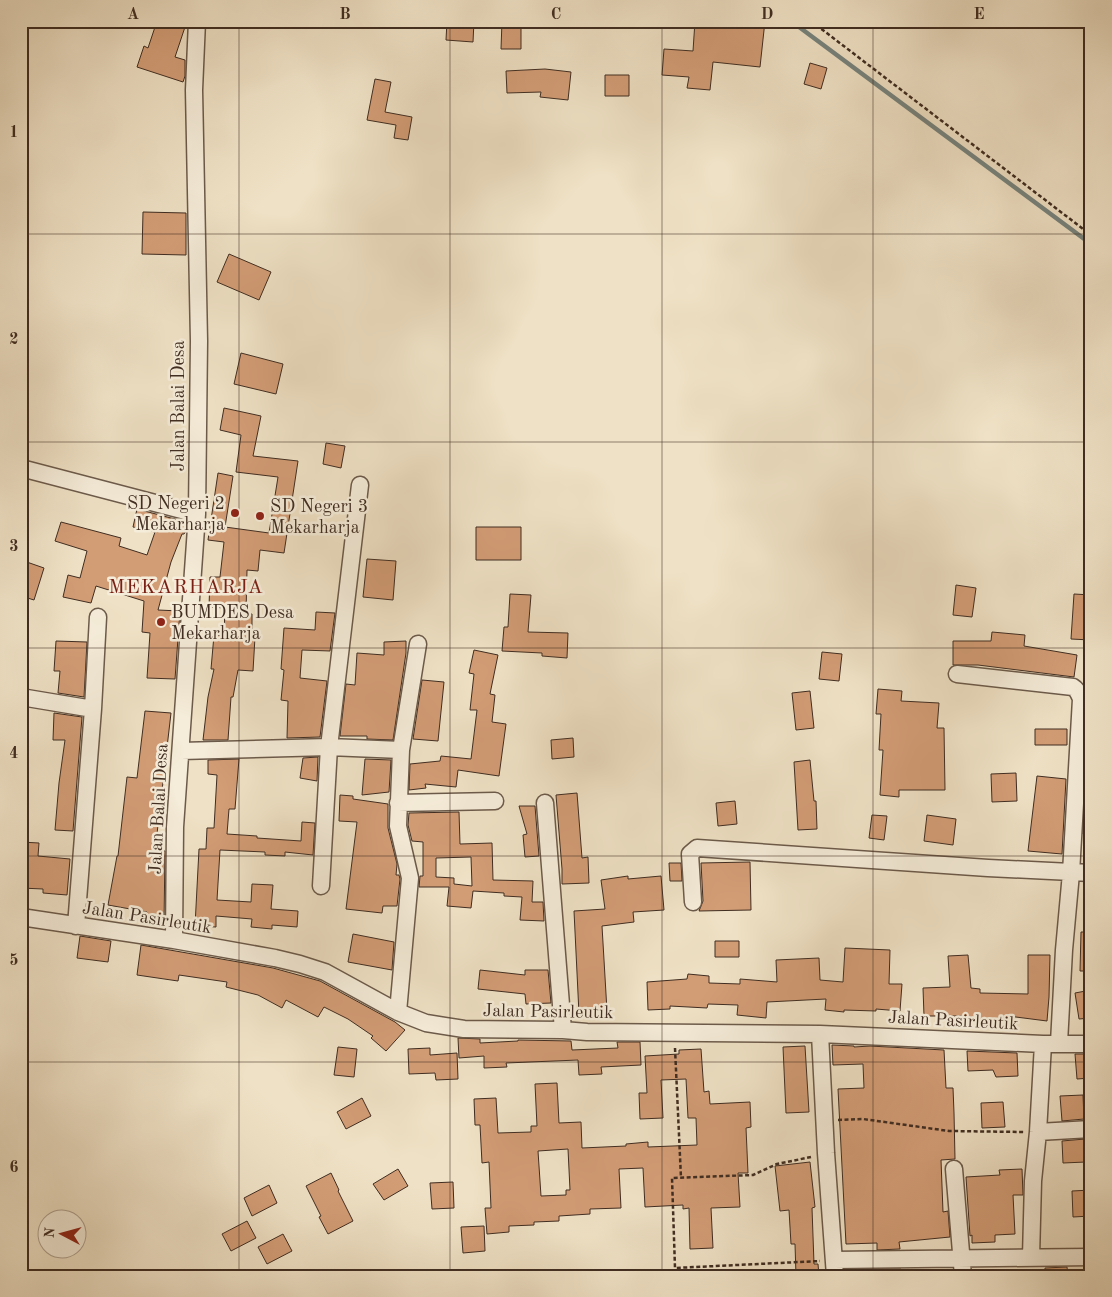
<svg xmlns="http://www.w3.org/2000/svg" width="1112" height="1297" font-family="'Old Standard TT',serif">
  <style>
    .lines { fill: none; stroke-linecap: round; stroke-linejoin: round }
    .stream { stroke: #77837d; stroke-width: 4.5 }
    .building { fill: #d29c75; stroke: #402d21; fill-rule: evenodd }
    .minor-casing { stroke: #6c5a4a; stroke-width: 19 }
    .path { stroke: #402d21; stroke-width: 2.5; stroke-dasharray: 4 2.5; stroke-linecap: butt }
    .minor { stroke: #f5ecd9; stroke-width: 16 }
    .grid { fill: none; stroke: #402d21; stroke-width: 1; stroke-opacity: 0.55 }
    .poi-dot { fill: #8f2418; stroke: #f5ecd9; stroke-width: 2 }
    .labels { text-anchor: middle; stroke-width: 5; stroke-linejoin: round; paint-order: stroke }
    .street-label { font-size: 18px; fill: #402d21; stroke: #f5ecd9 }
    .poi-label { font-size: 18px; fill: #402d21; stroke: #f5ecd9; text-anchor: start }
    .quarter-label { font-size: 20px; letter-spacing: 1px; fill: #7a1f14; stroke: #f5ecd9 }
    .neatline { fill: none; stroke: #402d21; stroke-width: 2 }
    .grid-label { font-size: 16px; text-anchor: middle; font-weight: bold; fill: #402d21 }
  </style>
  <rect width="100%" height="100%" fill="#efe1c5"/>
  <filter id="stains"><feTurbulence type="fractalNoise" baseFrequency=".004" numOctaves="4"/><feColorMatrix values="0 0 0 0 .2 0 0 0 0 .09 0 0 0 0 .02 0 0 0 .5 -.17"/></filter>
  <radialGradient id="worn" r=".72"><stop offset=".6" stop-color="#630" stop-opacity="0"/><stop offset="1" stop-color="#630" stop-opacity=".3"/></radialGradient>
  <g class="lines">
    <path class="stream" d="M791 21 1091 244"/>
  </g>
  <path class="building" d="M157 21H187L175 57 185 60V76L183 82 137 67 144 46 148 48Z
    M447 21H474L473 42 446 40Z
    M502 21H521V49H501Z
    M695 21H765L760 67 713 62 710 90 687 88 689 77 662 75 664 49 693 51Z
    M810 63 827 68 821 89 804 84Z
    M545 69 571 72 568 100 540 97 541 92 507 93 506 71Z
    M605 75H629V96H605Z
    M375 79 391 82 385 112 412 117 408 140 394 138 396 125 367 120Z
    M143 212 186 213V255L142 254Z
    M229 254 271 272 259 300 217 282Z
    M241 353 283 364 276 394 234 384Z
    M224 408 261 416 253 456 298 461 284 553 260 550 258 571 247 570 246 614H252V637H255L253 671 238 670 233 697H231L228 740H203L208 697 214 669H211L214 635 224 636 225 608 209 607 210 577H220L224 542 208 540 218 473 233 476 225 527 269 533 278 477 236 472 241 435 220 430Z
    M326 443 345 446 341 468 323 464Z
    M137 509 186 522V531L184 534H182L171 562 158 610 180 611 175 679 147 678 150 633 142 632 144 601 96 586 91 603 63 597 68 575 80 578 87 551 55 541 61 522 121 538 119 546 147 555 155 532 133 527Z
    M476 527H521V560H476Z
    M367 559 396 561 393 600 363 597Z
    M21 560 44 568 34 600 21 596Z
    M956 585 976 588 972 617 953 615Z
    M510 594 531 595 528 632 568 633 567 658 542 656V653L502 651 504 627H508Z
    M1074 594 1091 595V640L1071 639Z
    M316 612 335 613 330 651 302 650 300 678 327 681 320 737 287 738 288 701 281 700 284 670 281 669 284 628 315 630Z
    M992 632 1025 635 1024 646 1077 655 1074 677 978 665H953V641H991Z
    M56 641 87 642 84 697 58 693 60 671H54Z
    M406 641V653L393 740 367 739V736H340L346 684 355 685 357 653 384 655V642Z
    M474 650 498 655 490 694 495 695 492 722 506 724 499 776 458 770 456 787 425 784 426 788 409 790 410 764 440 761 441 756 471 759 477 710H470L474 674 469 673Z
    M822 652 842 654 839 681 819 679Z
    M422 680 444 682 438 741 413 739Z
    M878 689 902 691 901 701 939 703 937 728H944L945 790H899V797L880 795 883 750H879L881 714H876Z
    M810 691 814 728 796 730 792 693Z
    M145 711 171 713 155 851H165L164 922 145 918 147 912 108 905 117 856H118L127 777 137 778Z
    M54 713 82 717 73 831 55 830 59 783 65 740H53Z
    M1035 729H1067V745H1035Z
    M573 738 574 757 552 759 551 740Z
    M318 757 317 781 300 778 303 758Z
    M239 759 235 809H229L227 834 257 836V838L301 841 302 822 315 823 313 855 285 852V856L265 855V852L220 850 217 900 251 902 252 884 273 885 271 909 298 911 297 927 272 925V929L251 927 252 919 216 916V927L195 926 199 849H206L207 828H214L217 775 208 774V760Z
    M365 759 391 760 389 792 362 795Z
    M810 760 814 801H816L817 829 798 830 794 762Z
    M1016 773 1017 801 992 802 991 774Z
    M1037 776 1066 779 1062 854 1028 851Z
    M577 793 582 858 588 857 589 883 562 884V869L556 795Z
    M340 795 353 796V799L388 804V828L397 864 396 875H399L400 879 397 906H383L382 913 346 909 357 822 339 821Z
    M735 801 737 824 718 826 716 803Z
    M519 806H535L539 856 525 857 523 835 527 834Z
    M459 812 460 844 492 843 493 880 533 881 532 902H543L544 921 520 920 522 897 504 896V893L473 891 471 908 447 906 449 887H419L420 876H423V842L412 841 408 825 409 813ZM471 857 472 886 454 884V878L436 877V858Z
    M872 815 887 816 884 840 869 838Z
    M927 815 956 819 953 845 924 841Z
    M1084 817H1091V835L1083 834Z
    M21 842 39 843 38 856 70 859 67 895 43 893V889L21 888Z
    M750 862 751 910 699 911 703 901 701 863Z
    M669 863H681L682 881H670Z
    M628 876V879L661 876 664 910 633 912 634 922 602 926 607 1011 579 1014 574 911 605 909 601 880Z
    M1081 932H1091V971H1080Z
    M353 934 394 942 392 970 348 962Z
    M80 936 111 941 108 962 77 958Z
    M715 941H739V957H715Z
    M141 945 273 968 320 981 395 1022 405 1030 386 1051 371 1038 373 1036 348 1019 324 1007 318 1017 286 1000 282 1008 258 995 226 987 227 982 179 975 178 981 137 975Z
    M845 948 890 950 889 984H902L900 1011 876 1009V1011L844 1010V1012L825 1010 826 999 767 1002 766 1018 737 1015 738 1005 708 1004 707 1008 670 1006V1009L648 1010 647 982 687 979 688 974 709 976V983L740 984V979L777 982 776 960 819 958 820 980 843 982Z
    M968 955 971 988 980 989V993L1028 994V955H1050L1049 997 1047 1021 1008 1016V1019H984L964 1016H924L923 988 950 987 948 956Z
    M480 970 525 975V970H548L551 1003 526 1004 525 994 478 989Z
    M1091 990V1018L1079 1019 1075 993Z
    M458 1038 480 1039V1043L518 1041V1040L571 1041 572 1050 618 1048 617 1042H640L641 1065 601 1067 602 1074 579 1075 578 1060 506 1063 507 1067 484 1068V1056L459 1058Z
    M832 1045 854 1046V1047L870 1046 944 1050 946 1088H953L954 1113 955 1159 941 1160 943 1212 948 1211 950 1237 899 1242 900 1249 877 1250V1243L846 1244 838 1089 864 1088 863 1064 833 1065Z
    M805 1046 809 1112 786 1113 783 1047Z
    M338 1047 357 1049 354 1077 334 1075Z
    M430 1048V1055L457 1053 458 1079 436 1080 435 1073 409 1074 408 1049Z
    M701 1049 704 1092 709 1091 710 1104 750 1102 751 1127 746 1128 748 1173H738L740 1207 711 1208 713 1248 690 1249 689 1208 683 1209V1205L645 1207 643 1168 619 1169 621 1208 590 1209V1214L559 1216V1221L534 1222V1225L509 1226V1232L487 1234 485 1208H491L489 1162 482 1163 480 1125H475L474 1099 496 1098 498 1133 531 1132V1126H537L535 1084 557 1083 559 1123 581 1122 582 1148 626 1146V1144L648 1142V1147L697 1145 696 1118H688L686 1079 661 1080 663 1118 640 1119 639 1093H647L645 1056 679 1054V1050ZM568 1149 570 1190H566V1195L541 1196 538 1151Z
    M967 1051 1017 1053 1018 1076 996 1077 993 1070 968 1071Z
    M1075 1054H1091V1078L1077 1079Z
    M1083 1095 1084 1119 1062 1121 1060 1096Z
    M362 1098 371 1116 346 1129 337 1112Z
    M1003 1102 1005 1127 982 1128 981 1103Z
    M1085 1139 1086 1162 1063 1163 1062 1141Z
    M810 1162 815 1207 812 1208 814 1264H818L819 1276H796L795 1244H791L789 1210 780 1211 775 1166Z
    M398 1169 408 1186 384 1200 373 1184Z
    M1022 1169 1023 1195H1013L1015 1234 995 1235V1242L972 1243V1235L970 1236 966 1177 1000 1175 999 1170Z
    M331 1173 339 1190 338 1191 353 1221 328 1234 319 1217 321 1216 306 1186Z
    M453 1182 454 1208 432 1209 430 1183Z
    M269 1185 277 1203 252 1216 244 1198Z
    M1091 1190V1216L1073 1217 1072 1191Z
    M247 1221 256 1238 231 1251 222 1234Z
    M484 1226 485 1251 463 1253 461 1227Z
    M283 1234 292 1251 267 1264 258 1247Z
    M1067 1267 1068 1276H1045V1268Z
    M878 1269H901V1276H878Z"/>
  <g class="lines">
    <g class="minor-casing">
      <path id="minor" d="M21 468 197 514
        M360 485 329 747 401 750 398 826 410 878 398 1012
        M957 674 1073 687C1078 690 1079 694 1081 699L1071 873 1064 950 1059 1043
        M21 697 93 709 76 926
        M93 709 98 617
        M401 750 418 644
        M181 751 329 747 321 886
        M398 803 495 801
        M545 803 563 1030
        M693 902 690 854 697 848 988 868 1091 873
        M21 917 174 940 275 958 300 964 325 972 398 1012 426 1023 464 1029 563 1030 587 1032 820 1034 1043 1044H1091
        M174 940 175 827 197 514 199 341 194 90 197 21
        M820 1034 826 1153 835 1276
        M1038 1132 1091 1129
        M954 1169 963 1276
        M1031 1257 1033 1181 1038 1132 1043 1044
        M834 1260 1091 1257"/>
    </g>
    <path class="path" d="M811 21 1091 235
      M675 1048 681 1178
      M838 1120 863 1119 949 1131 1024 1132
      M811 1157 777 1164 753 1175 672 1178 675 1268 820 1261"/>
    <use href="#minor" class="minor"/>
  </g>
  <path class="grid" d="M239 21V1276M450 21V1276M662 21V1276M873 21V1276M21 234H1091M21 442H1091M21 648H1091M21 856H1091M21 1062H1091"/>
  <g class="poi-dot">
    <circle cx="235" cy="513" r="5"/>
    <circle cx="260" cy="516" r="5"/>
    <circle cx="161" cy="622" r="5"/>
  </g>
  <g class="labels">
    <g class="street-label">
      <text transform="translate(178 406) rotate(-90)" y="6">Jalan Balai Desa</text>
      <text transform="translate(158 809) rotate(-87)" y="6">Jalan Balai Desa</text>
      <text transform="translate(147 917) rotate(9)" y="6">Jalan Pasirleutik</text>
      <text transform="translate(548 1011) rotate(1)" y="6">Jalan Pasirleutik</text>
      <text transform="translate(953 1020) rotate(3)" y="6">Jalan Pasirleutik</text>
    </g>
    <g class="poi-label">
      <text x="225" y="509" text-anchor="end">SD Negeri 2<tspan x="225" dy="21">Mekarharja</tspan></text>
      <text x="270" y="512">SD Negeri 3<tspan x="270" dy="21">Mekarharja</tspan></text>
      <text x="171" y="618">BUMDES Desa<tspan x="171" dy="21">Mekarharja</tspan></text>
    </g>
    <g class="quarter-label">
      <text x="186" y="593">MEKARHARJA</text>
    </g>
  </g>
  <rect width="1112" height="1297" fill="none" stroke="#efe1c5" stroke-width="55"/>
  <g transform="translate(62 1234) rotate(276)"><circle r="24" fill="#f5ecd9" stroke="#ada08f"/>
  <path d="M0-4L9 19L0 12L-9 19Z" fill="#8f2418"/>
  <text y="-8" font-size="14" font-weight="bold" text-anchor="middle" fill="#402d21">N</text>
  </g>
  <rect x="28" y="28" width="1056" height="1242" class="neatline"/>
  <g class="grid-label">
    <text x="133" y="19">A</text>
    <text x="345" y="19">B</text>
    <text x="556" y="19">C</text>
    <text x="767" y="19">D</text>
    <text x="979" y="19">E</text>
    <text x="14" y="137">1</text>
    <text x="14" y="344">2</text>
    <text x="14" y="551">3</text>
    <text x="14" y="758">4</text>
    <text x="14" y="965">5</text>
    <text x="14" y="1172">6</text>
  </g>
  <rect width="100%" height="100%" filter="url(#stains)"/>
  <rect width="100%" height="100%" fill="url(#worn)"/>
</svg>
